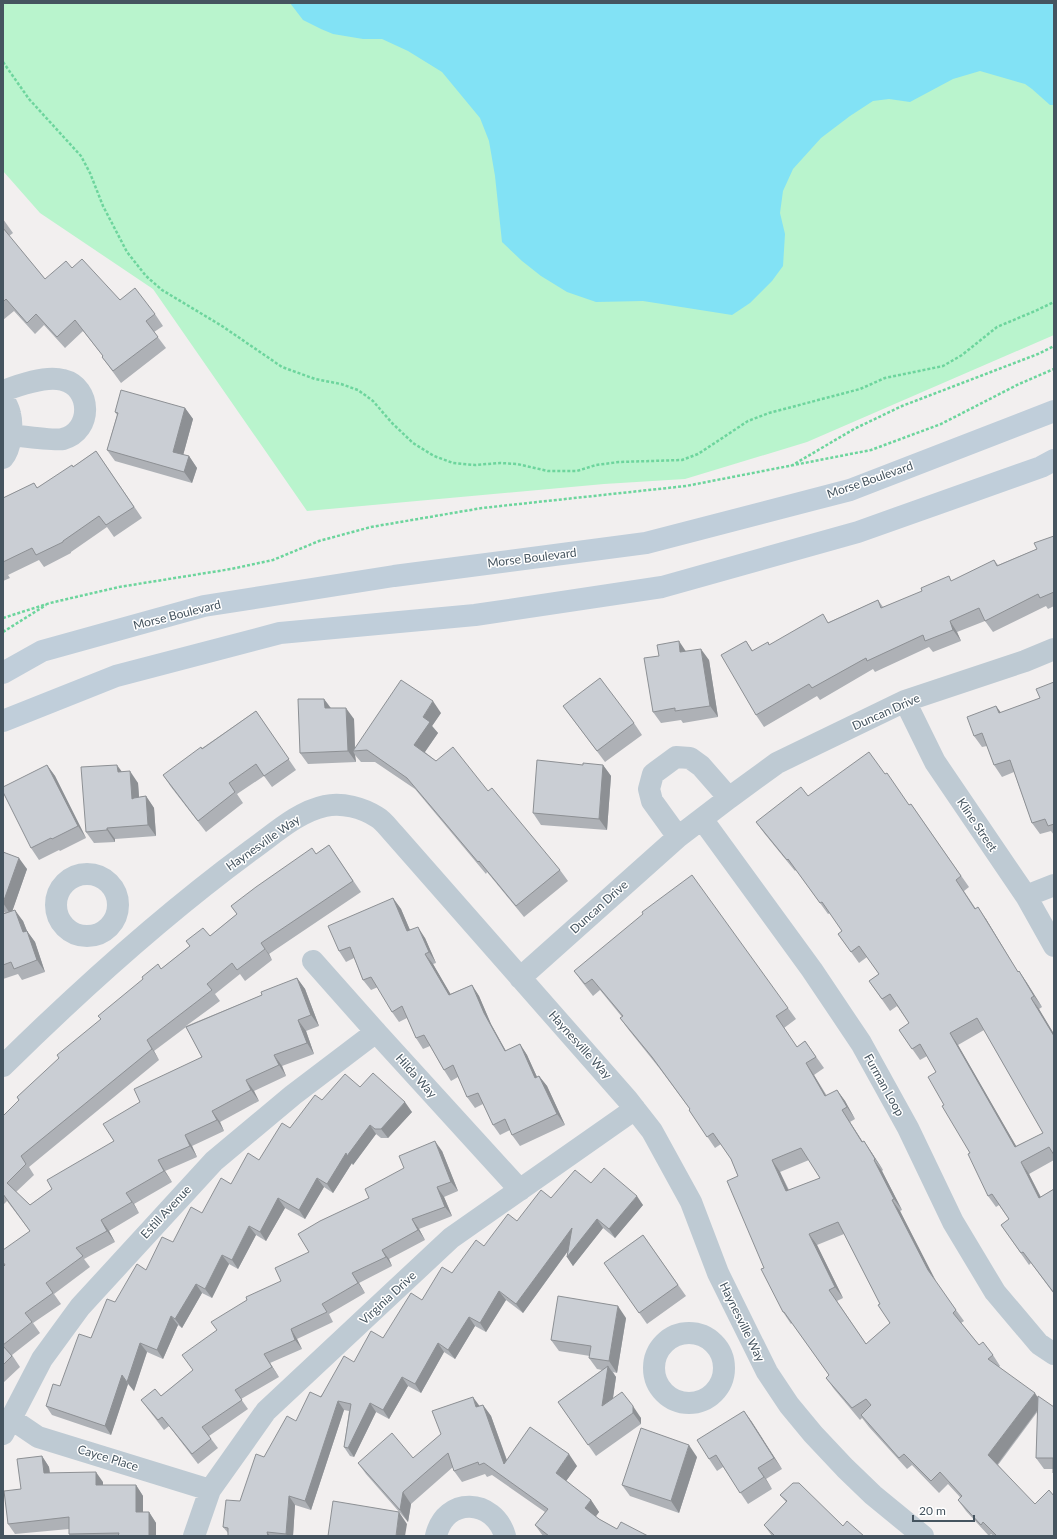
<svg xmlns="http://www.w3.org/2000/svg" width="1057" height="1539" font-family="Lato,sans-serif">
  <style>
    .green { fill: #b9f4cd }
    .water { fill: #82e2f5 }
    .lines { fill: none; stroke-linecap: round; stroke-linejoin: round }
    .path { stroke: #6dd59d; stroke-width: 2.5; stroke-dasharray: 3 2; stroke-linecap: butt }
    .street { stroke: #becad3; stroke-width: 22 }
    .secondary { stroke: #c0ceda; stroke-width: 22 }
    .wall { fill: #aeb1b6; fill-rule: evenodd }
    .shaded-wall { fill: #8d9094 }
    .building { fill: #caced4; stroke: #8d9094; fill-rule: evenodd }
    .labels { text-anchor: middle; stroke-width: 3; stroke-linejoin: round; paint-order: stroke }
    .street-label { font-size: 12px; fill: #45545f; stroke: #fff }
  </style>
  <rect width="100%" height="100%" fill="#f2efef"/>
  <path class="green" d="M3 3H1054V335L807 442 685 479 604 484 307 511 153 289 40 213 3 171Z"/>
  <path class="water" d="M290 3H1054V105H1050L1032 89 1025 84 980 71 953 79 910 102 889 99 873 101 850 116 821 138 793 169 783 191 780 213 785 234 783 266 772 281 750 303 732 315 643 301 596 302 567 292 541 276 522 261 502 242 495 176 489 141 480 118 442 72 408 51 382 39H363L333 34 321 29 303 20Z"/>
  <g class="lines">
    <path class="path" d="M3 62 29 99 81 156 90 173 103 206 127 252 146 276 162 290 222 326 282 367 315 379 341 384 358 390 373 401 392 423 413 443 434 456 453 463 475 465 500 463 517 464 548 471H577L596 465 619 462 682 460 698 454 748 421 769 413 860 389 885 378 943 366 962 355 997 327 1035 311 1054 302
      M791 466 854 429 902 406 1038 354 1054 346
      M3 618 50 603 119 587 231 569 273 560 319 541 371 527 482 508 686 486 871 450 941 424 1019 384 1054 369
      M3 632 46 605"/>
    <path class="street" d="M3 391C19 385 46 375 63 380 92 387 93 431 63 439 56 441 21 436 11 435
      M3 397C5 402 9 408 10 414 13 426 11 449 3 458
      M905 701 935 762 1026 896 1054 946
      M702 819 812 970 861 1043 908 1128 953 1222 995 1292 1039 1344 1054 1354
      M678 837 652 801 649 789 653 774 676 757 690 758 701 766 729 798
      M56 905a31 31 0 1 1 62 0a31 31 0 1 1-62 0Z
      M1026 896 1054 885
      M313 961 376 1032 520 1190
      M520 978 678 837 729 798 777 763 905 701 1025 661 1054 649
      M3 1066C81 989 162 916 250 851 273 835 297 812 325 806 342 802 363 808 377 817 384 821 389 829 394 834L627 1099 652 1131 691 1202 718 1273 767 1372 789 1405 813 1434 845 1468 873 1495 923 1536
      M654 1368a35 35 0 1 1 70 0a35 35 0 1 1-70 0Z
      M10 1418 38 1437 210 1490
      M3 1434 42 1359 80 1307 214 1161 293 1095 376 1032
      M194 1536 210 1490 266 1411 451 1238 635 1109
      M436 1536C445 1496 494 1498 505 1536"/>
    <path class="secondary" d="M3 673 42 651 204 606 394 576 646 543 850 490 1054 411
      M3 721 116 676 280 633 475 615 662 587 858 532 1041 467 1054 460"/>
  </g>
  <path class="wall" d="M3 219 13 233 9 236 45 279 72 268 120 300 155 314 163 326 154 332 166 348 121 383 102 357 103 356 83 331 65 348 44 325 35 334 14 311 3 320Z
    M185 408 193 419 183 455 189 456 197 468 192 483 115 461 107 450 117 415 115 412Z
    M96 451 142 518 114 537 107 527 71 552V553L44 567 39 560 8 575 10 578 3 581V498L34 483 37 488 73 467Z
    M1054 536V606L1048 609 1046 606 993 632 985 621 957 632 961 641 933 652 929 647 875 672 873 669 820 700 817 696 764 727 756 715 746 641 753 651 829 622 878 600 883 607 952 581 994 560 998 565 1037 549Z
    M685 651 709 660 718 717 683 723 681 720 661 723 653 712Z
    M1054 682V835L1051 831 1040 834 1032 823 1014 772 1002 777 994 765 987 746 982 747 974 736 996 706 1001 713 1040 698Z
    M324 699 331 708 354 719 355 748 441 713 432 726 438 733 425 752 436 761 488 791 560 870 568 881 524 917 487 872 486 874 415 789 375 762H361L355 755 356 762 308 764 300 753Z
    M563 706 634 723 642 735 605 762Z
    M256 711 296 770 272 787 264 776 237 794 243 803 206 832 171 787 163 775Z
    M47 765 55 776 86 838 60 851 59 850 39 860 31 848Z
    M583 765H603L611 776 607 830 541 825 533 813Z
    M122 772 138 783 139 797 146 796 154 808 156 836 115 839V842L94 843 86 832Z
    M885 774 909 805 911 804 969 887 964 891 976 909 986 919 1018 972 1019 971 1027 983 1042 1007 1039 1009 1054 1034V1160L1029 1174 1041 1197 1054 1189V1294L1031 1263 1029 1265 1001 1225 1009 1219 999 1205 996 1207 988 1196 970 1153 944 1105 936 1072 927 1056 920 1060 899 1030 909 1023 897 1006 890 1011 869 981 879 974 867 957 859 963 838 934 842 931 830 913 828 914 796 870 795 871 764 833 756 822 808 796ZM984 1030 1043 1133 1016 1146 958 1045Z
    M329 845 361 892 269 954 272 960 245 981 240 974 215 994 220 1001 186 1026 262 995 297 978 305 989 319 1026 306 1031 314 1054 282 1066 286 1076 254 1091 259 1101 220 1122 224 1131 192 1146 197 1157 165 1171 172 1182 134 1204 139 1213 109 1231 115 1242 84 1259 90 1267 54 1294 61 1304 33 1323 40 1333 12 1355 20 1367 3 1383V1267L5 1265 30 1231 7 1201 3 1205V1116L19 1100 17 1097 161 969 190 946 186 941 210 936 237 914 231 906 316 854ZM186 1027 202 1057 140 1102 114 1141 52 1189 30 1205 16 1192 34 1175 29 1167 159 1060 154 1051Z
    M3 852 27 869 12 911 23 921 27 931 35 942 45 972 22 980 18 974 3 979V914L6 913 3 912Z
    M393 898 401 909 410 930 425 938 436 963 433 964 450 994 472 985 479 996 491 1024 506 1051 520 1044 527 1055 537 1077 539 1076 547 1086 565 1125 520 1146 512 1135 510 1130 500 1135 493 1125 483 1104 475 1108 467 1097 458 1077 451 1081 444 1070 430 1046 423 1049 416 1038 407 1018 399 1022 392 1012 378 987 371 990 363 980 354 958 346 962 339 951Z
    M574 971 788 1008 796 1019 784 1028 797 1047 805 1041 824 1068 814 1075 827 1096 837 1090 845 1101 855 1119 850 1122 863 1142 864 1141 883 1170 882 1171 902 1210 900 1211 935 1281 964 1321 961 1323 979 1345 993 1355 1000 1366 999 1367 1038 1398 1054 1407V1475L1053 1473V1469H1044L1036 1458 1038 1411 998 1465 1054 1536H994L991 1534 989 1536 966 1511 958 1500 960 1497 948 1484 939 1493 912 1465 907 1469 869 1427 862 1418 860 1420 834 1389 826 1378 829 1375 792 1323 791 1324 783 1312 764 1268 738 1176 731 1159 721 1144 715 1148 689 1110 690 1109 660 1069 628 1029 620 1018 622 1017 600 990 593 996 582 982ZM809 1160 820 1178 789 1190 780 1172ZM844 1234 890 1323 866 1344 837 1301 843 1298 817 1245Z
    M360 1087 412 1112 388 1138H381L376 1134 353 1165 352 1163 333 1193 324 1187 305 1219 285 1208 266 1241 256 1235 238 1269 229 1264 212 1298 202 1293 182 1328 178 1325 163 1359 147 1352 134 1391 128 1384 111 1435 52 1415 46 1406 60 1386 91 1338 115 1302 231 1184 259 1160 290 1128 322 1100Z
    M442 1151 458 1191 444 1197 452 1216 419 1229 425 1240 389 1259 392 1266 359 1283 365 1293 329 1314 333 1322 297 1339 302 1349 270 1363 279 1377 241 1399 248 1409 209 1436 218 1448 198 1464 169 1426 164 1430 141 1400 161 1396 193 1370 217 1330 281 1281 309 1252 369 1198Z
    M591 1183 643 1205 615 1238 603 1228 573 1266 567 1257 568 1251 523 1313 506 1300 486 1332 475 1326 455 1359 444 1352 421 1393 408 1386 389 1419 376 1412 354 1457 350 1456 344 1447 349 1411 344 1410 311 1510 295 1505 293 1536H228V1533L223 1527 240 1501 264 1457 296 1421 354 1362 383 1338 422 1300 452 1273 484 1246 517 1221 551 1198Z
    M643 1235 686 1296 647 1324 604 1263Z
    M626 1318 617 1373 613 1372 616 1377 613 1398 641 1418V1424L596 1456 558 1402 602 1370 597 1369 589 1358 590 1356 559 1351 551 1340Z
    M483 1405 491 1416 507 1460 577 1466 566 1481 591 1500 599 1512 596 1516 599 1519 617 1529 648 1536H543L535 1525 545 1512 492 1475 487 1477 485 1474 462 1482 454 1471 453 1467 411 1504 408 1522 366 1474 358 1463 413 1458 479 1406Z
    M744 1411 782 1469 766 1479 772 1489 748 1504 723 1467 717 1471 709 1459Z
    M42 1456 49 1467 50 1473 103 1482V1485H136L143 1496V1512H149L156 1523V1536H70L69 1534V1529L15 1534 8 1524 21 1489Z
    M697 1457 679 1513 630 1496 622 1485Z
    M780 1495 843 1526 864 1536H772L764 1525 786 1502Z"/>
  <path class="shaded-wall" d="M185 408 193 419 181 463 173 452Z
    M189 456 197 468 192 483 184 472Z
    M950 621 957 632 961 641 953 630Z
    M679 641 687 653 680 652Z
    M701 649 709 660 718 717 710 706Z
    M324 699 332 710 325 708Z
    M433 701 441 713 432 726 438 733 422 756 414 745 423 717Z
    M996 706 1004 717 999 713Z
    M346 708 354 719 355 751H353L355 755 356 762 348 751Z
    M47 765 55 776 86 838 78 826Z
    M117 765 125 776 118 772Z
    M603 765 611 776 607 830 599 819Z
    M130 771 138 783 140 810 132 799Z
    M146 796 154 808 156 836 148 825Z
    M107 828 115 839V842L107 830Z
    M19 858 27 869 11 915 3 903Z
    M393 898 401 909 415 942 407 931Z
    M978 907 986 919 1025 984 1018 972Z
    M15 910 23 921 27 931 35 942 45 972 37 960 23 932Z
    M418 927 425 938 436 963 429 952Z
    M261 943 269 954 272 960 265 949Z
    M425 954 433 964 457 1005 449 995Z
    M1019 971 1027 983 1042 1007 1034 996Z
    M297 978 305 989 319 1026 311 1015Z
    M472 985 479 996 491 1024 512 1062 505 1051 484 1013Z
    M1031 998 1039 1009 1054 1034V1036Z
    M298 1020 306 1031 314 1054 307 1043Z
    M950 1033 958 1045 1023 1158 1015 1147Z
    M147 1040 154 1051 159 1060 152 1049Z
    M520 1044 527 1055 542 1088 535 1078Z
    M274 1055 282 1066 286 1076 279 1065Z
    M806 1063 814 1075 833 1108 825 1096Z
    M539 1076 547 1086 565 1125 557 1114Z
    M246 1080 254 1091 259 1101 251 1090Z
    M837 1090 845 1101 855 1119 847 1107Z
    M405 1102 412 1112 388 1138 381 1129Z
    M842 1110 850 1122 870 1154 862 1142Z
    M212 1111 220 1122 224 1131 217 1120Z
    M370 1125 376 1134 353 1165 352 1163 333 1193 327 1184 346 1153Z
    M185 1135 192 1146 197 1157 190 1146Z
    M435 1141 442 1151 458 1191 451 1182Z
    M864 1141 872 1153 883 1170 875 1159Z
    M158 1160 172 1182 164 1171Z
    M772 1160 780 1172 794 1203 786 1191Z
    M874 1160 882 1171 902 1210 894 1199Z
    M1021 1162 1029 1174 1047 1210 1039 1198Z
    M317 1178 324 1187 305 1219 299 1210Z
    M437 1187 444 1197 452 1216 445 1207Z
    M126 1193 134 1204 139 1213 132 1202Z
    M637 1196 643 1205 615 1238 609 1229Z
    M278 1198 285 1208 266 1241 260 1232Z
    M892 1200 900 1211 936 1281 928 1270Z
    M412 1219 419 1229 425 1240 418 1230Z
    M597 1219 603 1228 573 1266 567 1257Z
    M101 1220 109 1231 115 1242 107 1231Z
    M249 1226 256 1235 238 1269 232 1260Z
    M572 1228 578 1237 523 1313 516 1304Z
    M809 1234 817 1245 843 1298 835 1287Z
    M382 1250 389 1259 392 1266 386 1257Z
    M222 1255 229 1264 212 1298 205 1289Z
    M352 1273 359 1283 365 1293 358 1283Z
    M196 1284 202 1293 182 1328 175 1319Z
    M499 1291 506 1300 486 1332 480 1323Z
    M618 1306 626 1318 617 1373 609 1361Z
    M171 1316 178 1325 163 1359 157 1350Z
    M469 1317 475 1326 455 1359 448 1350Z
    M291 1329 297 1339 302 1349 295 1340Z
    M140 1343 147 1352 134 1391 127 1382Z
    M438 1343 444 1352 421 1393 415 1384Z
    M264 1354 270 1363 279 1377 272 1367Z
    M608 1366 616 1377 610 1418 602 1406Z
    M122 1375 128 1384 111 1435 105 1426Z
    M402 1377 408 1386 389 1419 383 1410Z
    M1035 1393 1042 1404 996 1466 988 1455Z
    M473 1397 481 1408 476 1407Z
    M338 1401 344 1410 311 1510 305 1501Z
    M370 1403 376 1412 354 1457 348 1448Z
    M483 1405 491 1416 512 1475 504 1464Z
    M633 1406 641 1418V1424L633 1413Z
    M744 1411 752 1422 782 1469 774 1458Z
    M689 1445 697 1457 679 1513 671 1501Z
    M569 1454 577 1466 564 1484 556 1473Z
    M42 1456 49 1467 51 1483 44 1473Z
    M758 1468 766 1479 772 1489Z
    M96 1472 103 1482V1495L96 1485Z
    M136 1485 143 1496V1523L136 1512Z
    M403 1492 411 1504 408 1522 400 1510Z
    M289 1496 295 1505 293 1536H287L286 1534Z
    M591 1500 599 1512 593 1520 585 1508Z
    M149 1512 156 1523V1536H149Z
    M399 1512 407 1524 405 1536H396Z
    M267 1532 270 1536H268Z"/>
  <path class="building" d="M3 228 45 279 66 261 72 268 82 259 120 300 135 288 155 314 146 321 158 337 113 371 102 357 103 356 75 320 57 337 36 314 27 323 6 299 3 302Z
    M121 390 185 408 173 452 189 456 184 472 107 450 118 413 115 412Z
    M96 451 134 507 106 525 99 516 63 541V542L36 555 32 548 3 562V498L34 483 37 488 72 465 73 467Z
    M1054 536V592L1040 598 1038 594 985 621 979 608 950 621 953 630 925 641 923 635 867 661 866 658 812 688 809 684 756 715 721 655 746 641 752 651 768 642 769 645 823 614 828 623 878 600 881 608 922 591 921 588 949 576 951 581 994 560 997 566 1037 549 1034 543Z
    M679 641 680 652 701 649 710 706 675 711V708L653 712 644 658 659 656 657 645Z
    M600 678 634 723 597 751 563 706Z
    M401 680 433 701 423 717 430 722 414 745 436 761 453 747 488 791 492 788 560 870 516 906 479 861 478 862 407 778 367 750 353 751Z
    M1054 682V824L1048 826 1045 819 1032 823 1010 760 994 765 982 733 974 736 967 717 996 706 999 713 1040 698 1036 689Z
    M298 699H324L325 708H346L348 751 300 753Z
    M256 711 289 759 264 776 256 764 229 783 235 792 198 821 163 775 201 747 202 749Z
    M869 752 885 774 887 773 909 805 911 804 961 876 956 880 975 909 978 907 1018 972 1019 971 1034 996 1031 998 1054 1036V1155L1049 1147 1021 1162 1039 1198 1054 1189V1293L1023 1252 1021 1253 1001 1225 1009 1219 992 1194 988 1196 968 1154 970 1153 942 1106 944 1105 928 1077 936 1072 920 1044 912 1049 899 1030 909 1023 890 994 882 999 869 981 879 974 859 946 851 952 838 934 842 931 822 902 820 903 788 859 787 860 756 822 801 787 808 796ZM977 1018 1043 1133 1015 1147 950 1033Z
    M537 760 583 765V763L603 765 599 819 533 813Z
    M47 765 78 826 52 839 51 838 31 848 3 792V787Z
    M117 765 118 772 130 771 132 799 134 798 146 796 148 825 107 828V830L86 832 81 767Z
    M329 845 353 881 261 943 265 949 237 970 232 963 207 984 212 990 147 1040 152 1049 21 1156 26 1164 7 1183 30 1205 52 1189 47 1180 114 1141 103 1124 140 1102 134 1089 202 1057 186 1027 262 995 261 992 297 978 311 1015 298 1020 307 1043 274 1055 279 1065 246 1080 251 1090 212 1111 217 1120 185 1135 190 1146 158 1160 164 1171 126 1193 132 1202 101 1220 107 1231 76 1248 83 1256 46 1283 53 1293 25 1313 32 1322 3 1345V1267L5 1265 3 1262V1250L30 1231 3 1194V1116L19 1100 17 1097 59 1058 57 1055 101 1019 98 1016 143 979 142 977 158 964 161 969 190 946 186 941 203 928 210 936 237 914 231 906 256 887 312 848 316 854Z
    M3 852 19 858 3 903Z
    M692 875 788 1008 776 1016 797 1047 805 1041 816 1057 806 1063 825 1096 837 1090 847 1107 842 1110 862 1142 864 1141 875 1159 874 1160 894 1199 892 1200 928 1270 956 1310 953 1313 979 1345 983 1342 993 1355 988 1359 1035 1393 988 1455 1035 1504 1049 1490 1054 1496V1536H997L983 1522 981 1525 958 1500 962 1496 940 1472 931 1481 904 1454 899 1458 861 1415 871 1405 866 1399 852 1408 826 1378 829 1375 784 1312H783L761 1269 764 1268 727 1181 738 1176 731 1159 713 1133 707 1137 689 1110 690 1109 652 1057 620 1018 623 1016 592 979 585 984 574 971 643 914 642 912ZM801 1148 820 1178 786 1191 772 1160ZM838 1222 880 1304 878 1305 890 1323 866 1344 829 1290 835 1287 809 1234Z
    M393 898 407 931 418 927 429 952 425 954 449 995 472 985 484 1013 505 1051 520 1044 535 1078 539 1076 557 1114 512 1135 505 1119 493 1125 478 1093 467 1097 453 1065 444 1070 424 1035 416 1038 402 1006 392 1012 371 977 363 980 350 947 339 951 328 926Z
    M15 910 23 932 27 931 37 960 14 969 11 962 3 965V914Z
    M373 1073 405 1102 381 1129H375L370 1125 347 1156 346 1153 327 1184 317 1178 299 1210 278 1198 260 1232 249 1226 232 1260 222 1255 205 1289 196 1284 175 1319 171 1316 157 1350 140 1343 127 1382 122 1375 105 1426 46 1406 53 1384 60 1386 79 1334 91 1338 107 1299 115 1302 137 1264 146 1270 162 1237 173 1242 191 1207 202 1213 221 1178 231 1184 248 1153 259 1160 282 1123 290 1128 315 1095 322 1100 345 1074 360 1087Z
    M435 1141 451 1182 437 1187 445 1207 412 1219 418 1230 382 1250 386 1257 352 1273 358 1283 322 1304 327 1312 291 1329 295 1340 264 1354 272 1367 235 1390 242 1400 202 1427 211 1439 192 1454 162 1417 158 1420 141 1400 155 1389 161 1396 193 1370 182 1355 217 1330 211 1322 247 1300 246 1297 281 1281 275 1268 309 1252 298 1234 320 1221 369 1198 365 1189 404 1168 399 1156Z
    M604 1168 637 1196 609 1229 597 1219 567 1257 572 1228 516 1304 499 1291 480 1323 469 1317 448 1350 438 1343 415 1384 402 1377 383 1410 370 1403 348 1448 344 1447 351 1404 338 1401 305 1501 289 1496 286 1534 267 1532 268 1536H228V1528L223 1527 226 1500 240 1501 256 1454 264 1457 287 1416 296 1421 310 1392 321 1397 344 1356 354 1362 371 1331 383 1338 411 1293 422 1300 442 1267 452 1273 476 1240 484 1246 508 1214 517 1221 541 1190 551 1198 575 1170 591 1183Z
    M643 1235 678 1285 639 1313 604 1263Z
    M558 1296 618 1306 609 1361 589 1358 591 1346 551 1340Z
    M3 1346 12 1356 3 1365Z
    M608 1366 602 1406 622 1392 633 1406V1413L588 1445 558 1402Z
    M1038 1396 1054 1407V1473H1053V1458H1036Z
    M473 1397 476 1407 483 1405 504 1464 530 1427 569 1454 556 1473 591 1500 585 1508 599 1519 617 1529 621 1522 648 1536H549L535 1525 548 1509 484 1463 479 1465 478 1462 454 1471 448 1453 403 1492 400 1510 358 1463 392 1433 413 1458 441 1434 432 1411Z
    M744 1411 774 1458 758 1468 764 1477 740 1493 716 1455 709 1459 697 1440Z
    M641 1428 689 1445 671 1501 622 1485Z
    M42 1456 44 1473 96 1472V1485H136V1512H149V1536H118L119 1533 69 1534V1517L8 1524 4 1491 21 1489 17 1459Z
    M793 1483H799L843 1526 847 1521 864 1536H775L764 1525 787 1501 780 1495Z
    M333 1501 399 1512 396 1536H328Z"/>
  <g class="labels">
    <g class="street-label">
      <text transform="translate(870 480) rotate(-19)" y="4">Morse Boulevard</text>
      <text transform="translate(532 558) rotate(-7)" y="4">Morse Boulevard</text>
      <text transform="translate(177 615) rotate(-14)" y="4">Morse Boulevard</text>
      <text transform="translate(886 712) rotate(-24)" y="4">Duncan Drive</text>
      <text transform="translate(977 825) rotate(56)" y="4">Kline Street</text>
      <text transform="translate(263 843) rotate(-35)" y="4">Haynesville Way</text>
      <text transform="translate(599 907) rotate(-42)" y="4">Duncan Drive</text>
      <text transform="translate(580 1045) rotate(48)" y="4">Haynesville Way</text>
      <text transform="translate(416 1076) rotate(48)" y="4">Hilda Way</text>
      <text transform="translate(884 1085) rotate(61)" y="4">Furman Loop</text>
      <text transform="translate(166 1212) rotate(-47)" y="4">Estill Avenue</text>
      <text transform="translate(388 1298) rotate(-43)" y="4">Virginia Drive</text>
      <text transform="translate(742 1322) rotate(64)" y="4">Haynesville Way</text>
      <text transform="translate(108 1458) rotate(17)" y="4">Cayce Place</text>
    </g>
  </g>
  <rect width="1057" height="1539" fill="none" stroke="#45545f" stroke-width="8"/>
  <path d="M913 1515v6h61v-6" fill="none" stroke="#45545f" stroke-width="2"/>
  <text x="919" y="1515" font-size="12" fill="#45545f" stroke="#ffffff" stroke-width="3" paint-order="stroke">20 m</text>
</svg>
